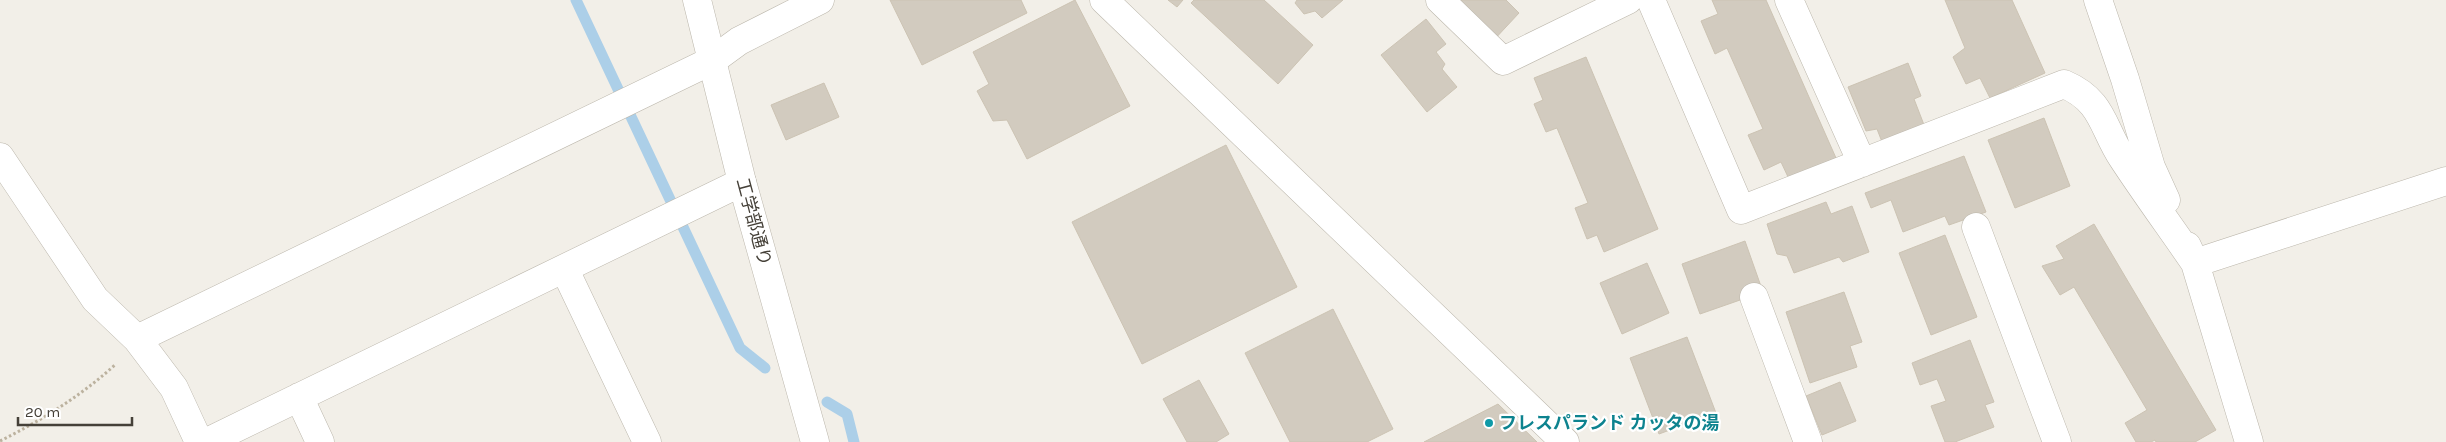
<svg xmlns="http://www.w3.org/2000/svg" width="2446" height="442" font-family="Karla,'Noto Sans JP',sans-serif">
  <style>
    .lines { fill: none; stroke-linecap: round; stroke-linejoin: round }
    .stream { stroke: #accfe8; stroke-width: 11 }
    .building { fill: #d2cbbf; stroke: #ccc3b3 }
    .minor-casing { stroke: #bcb7ac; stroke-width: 29 }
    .tertiary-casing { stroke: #bcb7ac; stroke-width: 29 }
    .path { stroke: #bcb29f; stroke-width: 3; stroke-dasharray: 2.5 2.5; stroke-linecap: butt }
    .minor { stroke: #fff; stroke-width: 28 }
    .tertiary { stroke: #fff; stroke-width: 28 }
    .culture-dot { fill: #0f9aa8; stroke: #fff; stroke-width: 2 }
    .labels { text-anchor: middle; stroke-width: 4.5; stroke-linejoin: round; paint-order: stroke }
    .street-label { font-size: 18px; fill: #454038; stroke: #fff }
    .culture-label { font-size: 18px; font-weight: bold; fill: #0d838f; stroke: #fff; text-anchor: start }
  </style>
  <rect width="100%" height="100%" fill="#f2efe8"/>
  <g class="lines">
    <path class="stream" d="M576 0 740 348 765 368
      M827 402 847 414 854 442"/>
  </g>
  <path class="building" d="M890 0H1021L1027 13 922 65Z
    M1075 0 1130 106 1027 159 1007 120 993 121 977 91 989 84 973 52Z
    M1168 0H1183L1177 7Z
    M1194 0H1264L1313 45 1278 84 1191 3Z
    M1297 0H1343L1322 18 1315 11 1304 14 1295 3Z
    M1448 0H1506L1519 13 1492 42Z
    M1712 0H1766L1836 158 1789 179 1781 162 1764 170 1748 135 1763 129 1727 48 1715 54 1701 21 1718 14Z
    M1945 0H2012L2045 73 1990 98 1980 78 1966 84 1953 57 1965 48Z
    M1426 19 1446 44 1436 52 1445 64 1442 69 1457 87 1427 112 1381 55Z
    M1586 57 1658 229 1604 252 1597 235 1587 239 1575 208 1588 203 1557 128 1546 132 1534 104 1543 100 1534 78Z
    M1908 63 1921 96 1914 99 1926 130 1884 147 1877 129 1866 131 1848 87Z
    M824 83 839 117 786 140 771 105Z
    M2044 118 2070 186 2015 208 1988 140Z
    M1226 145 1297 287 1142 364 1072 222Z
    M1964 156 1986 212 1949 225 1945 216 1903 232 1891 200 1871 208 1865 193Z
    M1826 202 1831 214 1852 206 1869 252 1843 262 1839 257 1794 273 1787 256 1777 254 1767 224Z
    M2094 224 2216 430 2195 442H2156L2155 440 2151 442H2136L2125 423 2147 410 2074 287 2060 295 2042 266 2064 259 2056 246Z
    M1945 235 1977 317 1931 335 1899 253Z
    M1745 241 1763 292 1700 314 1682 264Z
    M1647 263 1669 313 1622 334 1600 283Z
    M1844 292 1862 342 1850 346 1857 367 1810 383 1786 312Z
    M1333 309 1393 429 1367 442H1290L1245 353Z
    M1687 337 1716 413 1659 434 1630 358Z
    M1970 340 1994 402 1985 405 1994 427 1955 442H1945L1931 406 1946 401 1937 379 1920 385 1912 363Z
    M1199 380 1229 434 1216 442H1187L1163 399Z
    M1840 382 1856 421 1822 435 1806 396Z
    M1498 404 1537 442H1424Z"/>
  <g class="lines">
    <g class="minor-casing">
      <path id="minor" d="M1104 0 1565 442
        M1440 0 1503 61 1628 0
        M1651 0 1741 210 2064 84C2104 101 2102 128 2123 159 2146 194 2171 228 2195 263L2446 181
        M1789 0 1862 163
        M2098 0 2125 79 2151 167 2166 200
        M0 157 95 299 137 339 174 388 199 442
        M1976 227 2057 442
        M2187 246 2195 263 2249 442
        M565 270 647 442
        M1754 297 1808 442
        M137 339 713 60 739 41 820 0
        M299 397 320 442
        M207 442 742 182"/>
    </g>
    <g class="tertiary-casing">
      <path id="tertiary" d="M697 0 742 182 815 442"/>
    </g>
    <path class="path" d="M0 441C42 420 81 396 116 364"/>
    <use href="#minor" class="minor"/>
    <use href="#tertiary" class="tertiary"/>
  </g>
  <circle class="culture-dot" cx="1489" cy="423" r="5"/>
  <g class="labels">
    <g class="street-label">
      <text transform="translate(754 222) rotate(75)" y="6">工学部通り</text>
    </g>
    <g class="culture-label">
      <text x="1499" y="429">フレスパランド カッタの湯</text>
    </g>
  </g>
  <path d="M18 417v8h114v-8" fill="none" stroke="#454038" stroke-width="2.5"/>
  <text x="25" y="417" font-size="15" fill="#454038" stroke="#ffffff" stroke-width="4" paint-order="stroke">20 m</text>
</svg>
